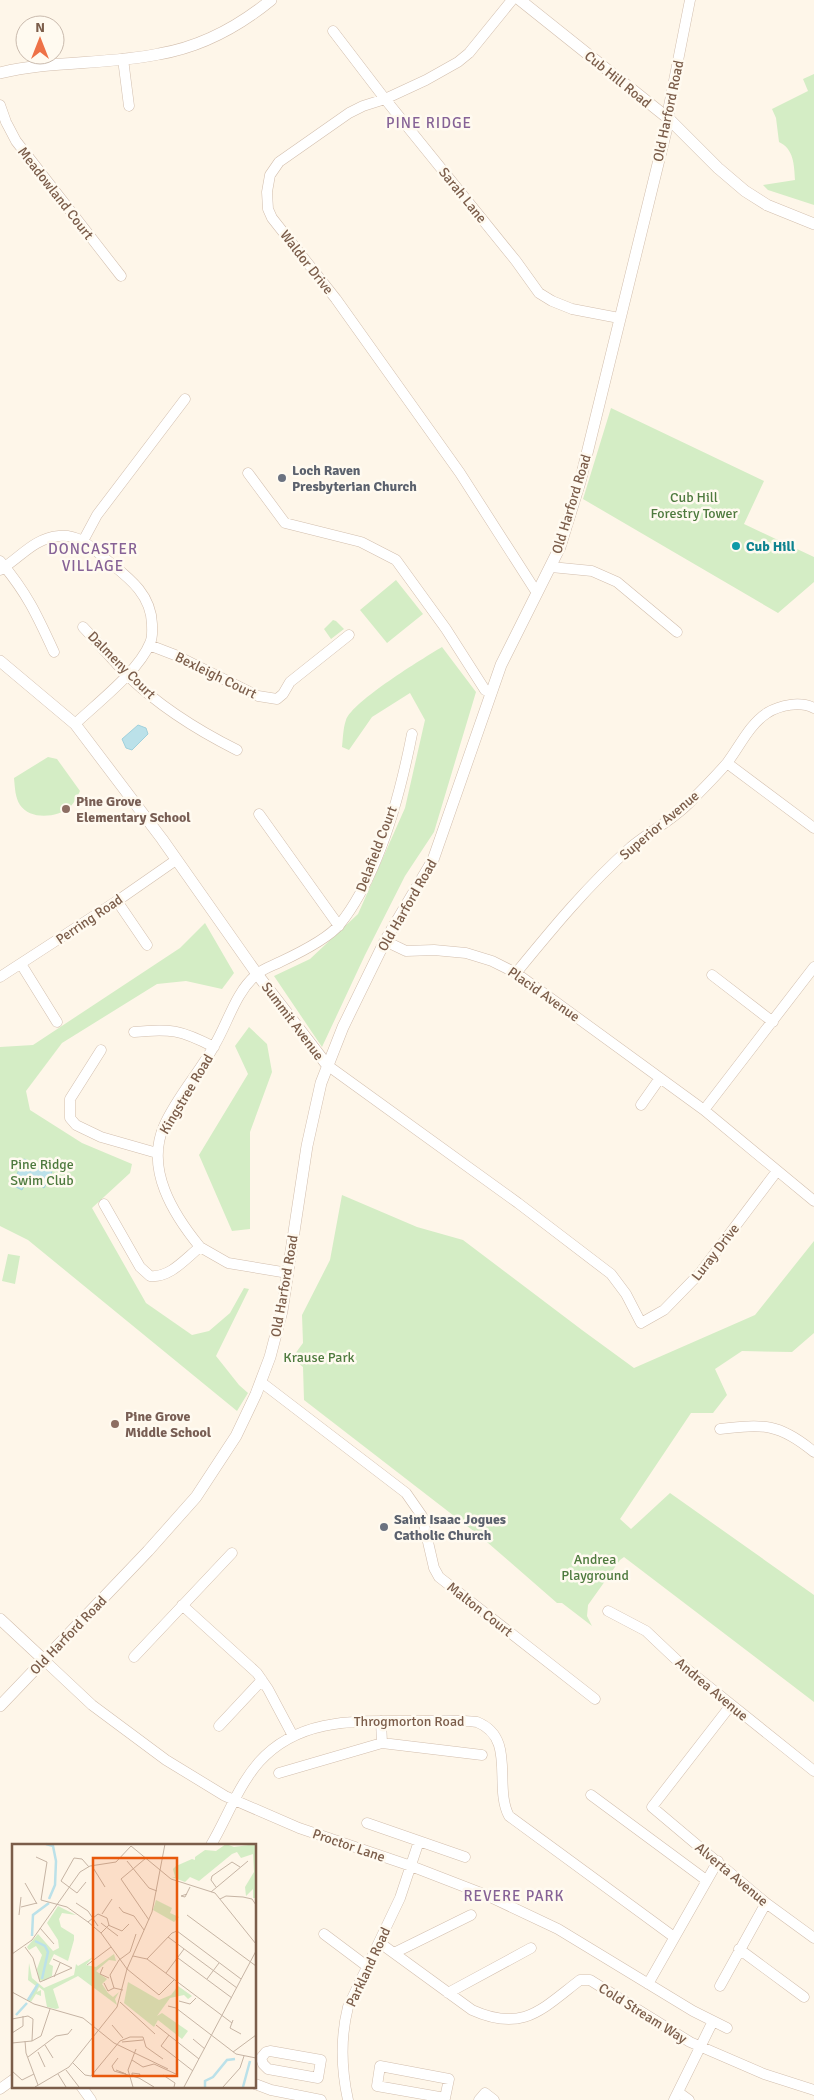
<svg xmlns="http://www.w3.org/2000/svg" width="814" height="2100" font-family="Signika,sans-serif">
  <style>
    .green { fill: #d4edc5 }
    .water { fill: #bbe1e9; stroke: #a1d1dc }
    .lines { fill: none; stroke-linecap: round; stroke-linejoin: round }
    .minor-casing { stroke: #d2bead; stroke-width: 11 }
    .tertiary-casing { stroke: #d2bead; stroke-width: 12 }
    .minor { stroke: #fff; stroke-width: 10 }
    .tertiary { stroke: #fff; stroke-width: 11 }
    .worship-dot { fill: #6b7280; stroke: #fffaf0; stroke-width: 2 }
    .culture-dot { fill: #0f9aa8; stroke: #fffaf0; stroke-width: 2 }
    .education-dot { fill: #8d6e63; stroke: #fffaf0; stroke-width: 2 }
    .labels { text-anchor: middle; stroke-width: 5; stroke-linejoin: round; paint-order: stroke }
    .street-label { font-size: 14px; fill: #7b5d4a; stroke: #fffaf0 }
    .worship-label { font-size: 14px; font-weight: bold; fill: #5b616d; stroke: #fffaf0; text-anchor: start }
    .park-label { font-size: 14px; fill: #4e7a3e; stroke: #fffaf0 }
    .culture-label { font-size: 14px; font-weight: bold; fill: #0d838f; stroke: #fffaf0; text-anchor: start }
    .education-label { font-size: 14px; font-weight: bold; fill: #785e54; stroke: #fffaf0; text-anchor: start }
    .neighbourhood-label { font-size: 15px; letter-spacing: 1px; fill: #866296; stroke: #fffaf0 }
    .inset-river { fill: none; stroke: #bbe1e9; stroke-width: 2.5 }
    .inset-road { fill: none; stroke: #c6b4a4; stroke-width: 1 }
    .view { fill: #e8590c; fill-opacity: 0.15; stroke: #e8590c; stroke-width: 2.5 }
    .inset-edge { fill: none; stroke: #7b5d4a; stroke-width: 2.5 }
  </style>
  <rect width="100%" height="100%" fill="#fef6e9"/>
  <path class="green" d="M814 74V205L768 190 763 185 795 180C794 165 794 149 779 142L776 118 772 109 808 91 803 79Z
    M611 408 764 481 744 524 814 557V582L778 613 583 499Z
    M396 580 423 614 387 643 360 610Z
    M333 620 336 621 344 629 331 639 324 629Z
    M442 647 476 692 434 832 405 876 365 955 322 1047 274 976 310 959 358 914 405 808 425 720 410 693 372 717 349 750 342 747C343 739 343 728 346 720 353 701 422 659 442 647Z
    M48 757 57 759 80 791C77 797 75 802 70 807 57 818 30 820 20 805 15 797 15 788 14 778Z
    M205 923 234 973 222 989 186 981 157 984 62 1043 26 1091 30 1110 82 1143 132 1164 130 1173 92 1208 146 1303 192 1335 209 1331 230 1313 244 1288 249 1289 216 1356 239 1385 248 1393 237 1411 28 1240 0 1226V1047L33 1045 180 948Z
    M249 1027 267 1044 272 1072 250 1132V1229L232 1231 199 1155 248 1074 235 1046Z
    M342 1195 417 1227 463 1240 582 1330 634 1368 755 1315 814 1241V1333L792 1352 742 1351 715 1369 727 1395 713 1413H691L620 1519 631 1529 670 1493 814 1595V1702L624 1557 620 1560 588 1605 587 1616 592 1626 562 1603H557L480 1536 304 1400 303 1367 292 1358 303 1343 302 1315 330 1260Z
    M8 1254 20 1256 15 1284 2 1281Z"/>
  <path class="water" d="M138 725 146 728 148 734 132 750 126 748 122 739Z
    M24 1159 52 1172 44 1188 28 1178 22 1190 12 1185Z"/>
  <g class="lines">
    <g class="minor-casing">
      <path id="minor" d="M512 0 469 53 458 62 426 80 385 99 363 106 349 113 279 162 270 175 267 192 268 209 272 218 336 299 460 473 537 593
        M333 31 385 99 516 261 539 293 552 301 572 309 619 318
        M123 59 129 106
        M0 105 6 122 16 141 121 276
        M669 119V106L690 0
        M248 473 285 523 361 542 396 560 446 629 485 690 490 692
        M83 541 97 515 185 399
        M0 561C27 593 37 615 54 652
        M551 567 592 571 617 582 677 632
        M0 570C20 558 34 538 59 536 80 534 92 548 108 561 129 578 151 594 152 624 152 631 153 637 150 643 139 671 97 703 75 724
        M83 627C98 643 112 659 127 675 159 706 197 730 237 750
        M149 645 175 655 258 696 277 699 283 694 290 682 349 635
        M727 763 814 828
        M259 814 339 926
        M117 901 147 945
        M385 941 406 951 434 950 466 953 492 961 516 973 704 1110 814 1201
        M21 964 57 1022
        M516 973C552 929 588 885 631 847 649 832 671 821 688 804 701 791 715 777 727 763 740 746 749 725 767 713 780 705 800 701 814 708
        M712 975 773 1022
        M0 977 117 901 176 860
        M134 1032C170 1028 181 1030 214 1047
        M101 1050 70 1099V1118L76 1125 101 1137 157 1153
        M327 1065 518 1203 611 1274 626 1294 641 1323 664 1310 700 1273 777 1171
        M641 1105 660 1078
        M704 1110 814 967
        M104 1204 140 1267 150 1276C170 1278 185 1259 200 1247L228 1263 288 1273
        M200 1247C173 1214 145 1169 164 1126 176 1098 199 1073 214 1046 228 1023 235 993 256 975 262 969 272 966 280 962 297 954 328 939 340 924 379 875 400 795 412 734
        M261 1382 406 1493 422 1516 434 1568 439 1577 595 1699
        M720 1429C764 1424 779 1423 814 1452
        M182 1605 257 1673 268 1689 293 1736
        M608 1611 646 1631 683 1666 814 1771
        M134 1657 232 1553
        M44 1660 92 1705 166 1760 225 1796 299 1828 411 1866 486 1895 558 1929 693 2011 727 2028
        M731 1705 652 1807 766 1903 814 1938
        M381 1721 382 1743
        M219 1726 262 1680
        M279 1773 382 1743 482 1755
        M591 1795 706 1880
        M367 1823 465 1857
        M211 1845C227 1818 238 1786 259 1762 299 1717 357 1721 412 1721 433 1721 456 1719 477 1722 517 1738 493 1786 509 1816L674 1937
        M324 1934 368 1967
        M380 1943 472 2010C523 2033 542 2009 580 1980H590L690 2042 764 2074 814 2090
        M739 1949 804 1997
        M394 1953 471 1915
        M648 1984 718 1861
        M720 1986 766 1903
        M448 1993 531 1948
        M270 2051 321 2060 318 2078 268 2069 263 2064 261 2058 266 2052Z
        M380 2066 449 2079 445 2098 377 2086Z
        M255 2084 271 2090 321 2100
        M81 2086 91 2100
        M0 2089 14 2079
        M678 2092 689 2100
        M348 2100C341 2068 340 2039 348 2007L400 1898 419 1841
        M479 2100 485 2093 494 2100
        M674 2100 713 2021"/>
    </g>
    <g class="tertiary-casing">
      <path id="tertiary" d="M520 0 669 119 718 168 745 191 767 205 814 224
        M0 73C52 60 106 65 159 54 200 47 238 27 271 0
        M0 661 75 724 162 839 257 974 327 1065
        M0 1619 44 1660
        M0 1706 148 1551 196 1497 236 1436 256 1394 270 1357 282 1311 307 1146 321 1083 343 1027 385 941 433 860 501 665 560 547 580 482 669 119"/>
    </g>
    <use href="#minor" class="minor"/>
    <use href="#tertiary" class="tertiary"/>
  </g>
  <g class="worship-dot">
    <circle cx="282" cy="478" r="5"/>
    <circle cx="384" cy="1527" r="5"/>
  </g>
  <circle class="culture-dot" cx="736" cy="546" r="5"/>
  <g class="education-dot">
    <circle cx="66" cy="809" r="5"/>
    <circle cx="115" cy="1424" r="5"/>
  </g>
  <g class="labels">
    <g class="street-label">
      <text transform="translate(618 79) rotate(39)" y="5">Cub Hill Road</text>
      <text transform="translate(668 111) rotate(-78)" y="5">Old Harford Road</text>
      <text transform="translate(56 193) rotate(52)" y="5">Meadowland Court</text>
      <text transform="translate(463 195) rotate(51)" y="5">Sarah Lane</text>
      <text transform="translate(307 262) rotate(52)" y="5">Waldor Drive</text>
      <text transform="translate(571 504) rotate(-73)" y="5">Old Harford Road</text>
      <text transform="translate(122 665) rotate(45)" y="5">Dalmeny Court</text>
      <text transform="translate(216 675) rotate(26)" y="5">Bexleigh Court</text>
      <text transform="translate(659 825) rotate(-40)" y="5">Superior Avenue</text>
      <text transform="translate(376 849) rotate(-69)" y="5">Delafield Court</text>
      <text transform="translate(407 905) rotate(-60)" y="5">Old Harford Road</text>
      <text transform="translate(89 919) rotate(-34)" y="5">Perring Road</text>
      <text transform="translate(544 994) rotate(35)" y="5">Placid Avenue</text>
      <text transform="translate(293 1021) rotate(53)" y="5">Summit Avenue</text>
      <text transform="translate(186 1094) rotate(-59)" y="5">Kingstree Road</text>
      <text transform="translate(715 1252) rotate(-52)" y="5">Luray Drive</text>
      <text transform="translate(284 1286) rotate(-80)" y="5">Old Harford Road</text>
      <text transform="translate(480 1609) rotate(38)" y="5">Malton Court</text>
      <text transform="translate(68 1635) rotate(-46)" y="5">Old Harford Road</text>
      <text transform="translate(712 1689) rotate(40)" y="5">Andrea Avenue</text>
      <text x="409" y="1726">Throgmorton Road</text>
      <text transform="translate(349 1845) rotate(19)" y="5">Proctor Lane</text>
      <text transform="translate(732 1874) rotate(40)" y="5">Alverta Avenue</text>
      <text transform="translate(368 1967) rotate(-65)" y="5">Parkland Road</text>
      <text transform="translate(643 2013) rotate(32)" y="5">Cold Stream Way</text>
    </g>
    <g class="worship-label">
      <text x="292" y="475">Loch Raven<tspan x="292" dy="16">Presbyterian Church</tspan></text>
      <text x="394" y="1524">Saint Isaac Jogues<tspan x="394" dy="16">Catholic Church</tspan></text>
    </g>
    <g class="park-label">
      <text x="694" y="502">Cub Hill<tspan x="694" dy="16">Forestry Tower</tspan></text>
      <text x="42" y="1169">Pine Ridge<tspan x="42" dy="16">Swim Club</tspan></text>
      <text x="319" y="1362">Krause Park</text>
      <text x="595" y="1564">Andrea<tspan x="595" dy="16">Playground</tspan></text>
    </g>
    <g class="culture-label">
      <text x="746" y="551">Cub Hill</text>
    </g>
    <g class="education-label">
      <text x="76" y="806">Pine Grove<tspan x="76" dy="16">Elementary School</tspan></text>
      <text x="125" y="1421">Pine Grove<tspan x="125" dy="16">Middle School</tspan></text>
    </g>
    <g class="neighbourhood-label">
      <text x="429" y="128">PINE RIDGE</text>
      <text x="93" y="554">DONCASTER<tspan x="93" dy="17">VILLAGE</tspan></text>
      <text x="514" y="1901">REVERE PARK</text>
    </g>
  </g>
  <g transform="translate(12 1844)">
    <rect width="244" height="244" fill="#fef6e9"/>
    <path d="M214 0 222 3 244 0V54H241V45L234 52 233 43 242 28 241 10 229 14 225 8 220 10 187 37 178 33 173 38 160 33H163L161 25 164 22 180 15 183 16V13L193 6 204 7ZM144 56 160 64 158 69 167 73 162 78 141 66ZM46 62 64 71 50 69 47 75 49 83 62 91V96L56 117 42 110 37 120 41 122 40 132 32 137 27 136 25 125 30 111 24 102 17 106 15 103 26 90 41 107 47 104 46 96 35 79ZM102 110 104 117 97 116 84 127 95 135 90 140 96 149 101 153 107 148 103 155 105 161 66 132 41 145 47 164 44 165 35 163 32 147 27 143 25 148 29 146V152L24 150 19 158 15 156 24 142 16 136 17 119 20 134 32 144 62 131 64 120 66 122 81 113 74 121 84 123ZM116 138 147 156 159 151 166 142 180 152 176 155 172 151 158 154 145 172 150 169 176 187 170 195 146 176 142 183 112 159Z" fill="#d4edc5"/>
    <path class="inset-river" d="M34 0 41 2 44 17 43 41 37 55M20 92 21 71 37 59M23 97 33 102 36 108 30 135M16 156 26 140M4 171 15 159M193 243V237L201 233 215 216 223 215M231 243 238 217"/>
    <path class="inset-road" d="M119 2 159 35 203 49 244 100M24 13 35 18 29 56 55 63 76 78 89 89 115 125 147 151 162 136M134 14 109 35 137 76M115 17 137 44 145 47M80 22 93 43M74 38 65 49 49 37 62 14 70 15 77 23M13 39 25 60M204 43 199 36 200 32 220 18 228 23M199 48 236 17M175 50 169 52 173 53 178 43M208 55 214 52 231 53 240 55 244 61M64 59 76 67 86 82M9 63 25 59M107 63 111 68 122 72 132 86M90 70 100 55M7 71 9 53M175 71 244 122M76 78 86 70 95 74 97 81 89 89M89 79 106 92M96 81 110 87 117 80M28 84 42 100M156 93 225 144M13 103 21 114 28 138 60 124M0 110 20 96 68 28 78 22 104 18 119 2M121 112 135 115 220 179M166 114 220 154M41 115 60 124M135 115 160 89 165 87 229 135M75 121 99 103M91 123 88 130 97 134M154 129 172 105M42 133 48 119M195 135 207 119M92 139 96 147 102 144 111 146M102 144 98 131 107 116 118 108 124 90M0 148 22 160 71 174 102 199 156 225M167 157 178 160 184 154M108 158 143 190M156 162 164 164 224 210 244 214M0 175 16 172 21 175 20 197M221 176 218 184 229 190M100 181 111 194M144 181 187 215M0 189 11 182V172M157 191 149 202 181 227M181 195 193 205M13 197 14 209 26 241M110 198 131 196M0 199 20 197 29 192 38 165M33 201 41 214M26 208 33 223M221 208 244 191M16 213 44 192 56 190 60 185M120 216 131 223 142 220 166 231M61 219 73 231 79 232 108 197 118 193H131L134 203 151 215M54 226 67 243M104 226 114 230 108 228M0 227 10 236 22 230M102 227 127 234 142 243M102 227 100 222 106 214M120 229 128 230 127 232 120 231ZM46 230 54 243M151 231 163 239 162 243M23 243 57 223 105 163 115 125 140 68 153 0M121 243 116 226 124 205M172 243 244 107M211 243 228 224 232 212"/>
    <path class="view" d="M81 14H165V232H81Z"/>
    <rect width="244" height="244" class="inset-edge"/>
  </g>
  <g transform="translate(40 40)"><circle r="24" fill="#fffaf0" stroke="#cabbae"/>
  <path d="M0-4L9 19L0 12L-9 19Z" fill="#ee7147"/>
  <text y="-8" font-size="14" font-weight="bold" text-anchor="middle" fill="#7b5d4a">N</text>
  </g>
</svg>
